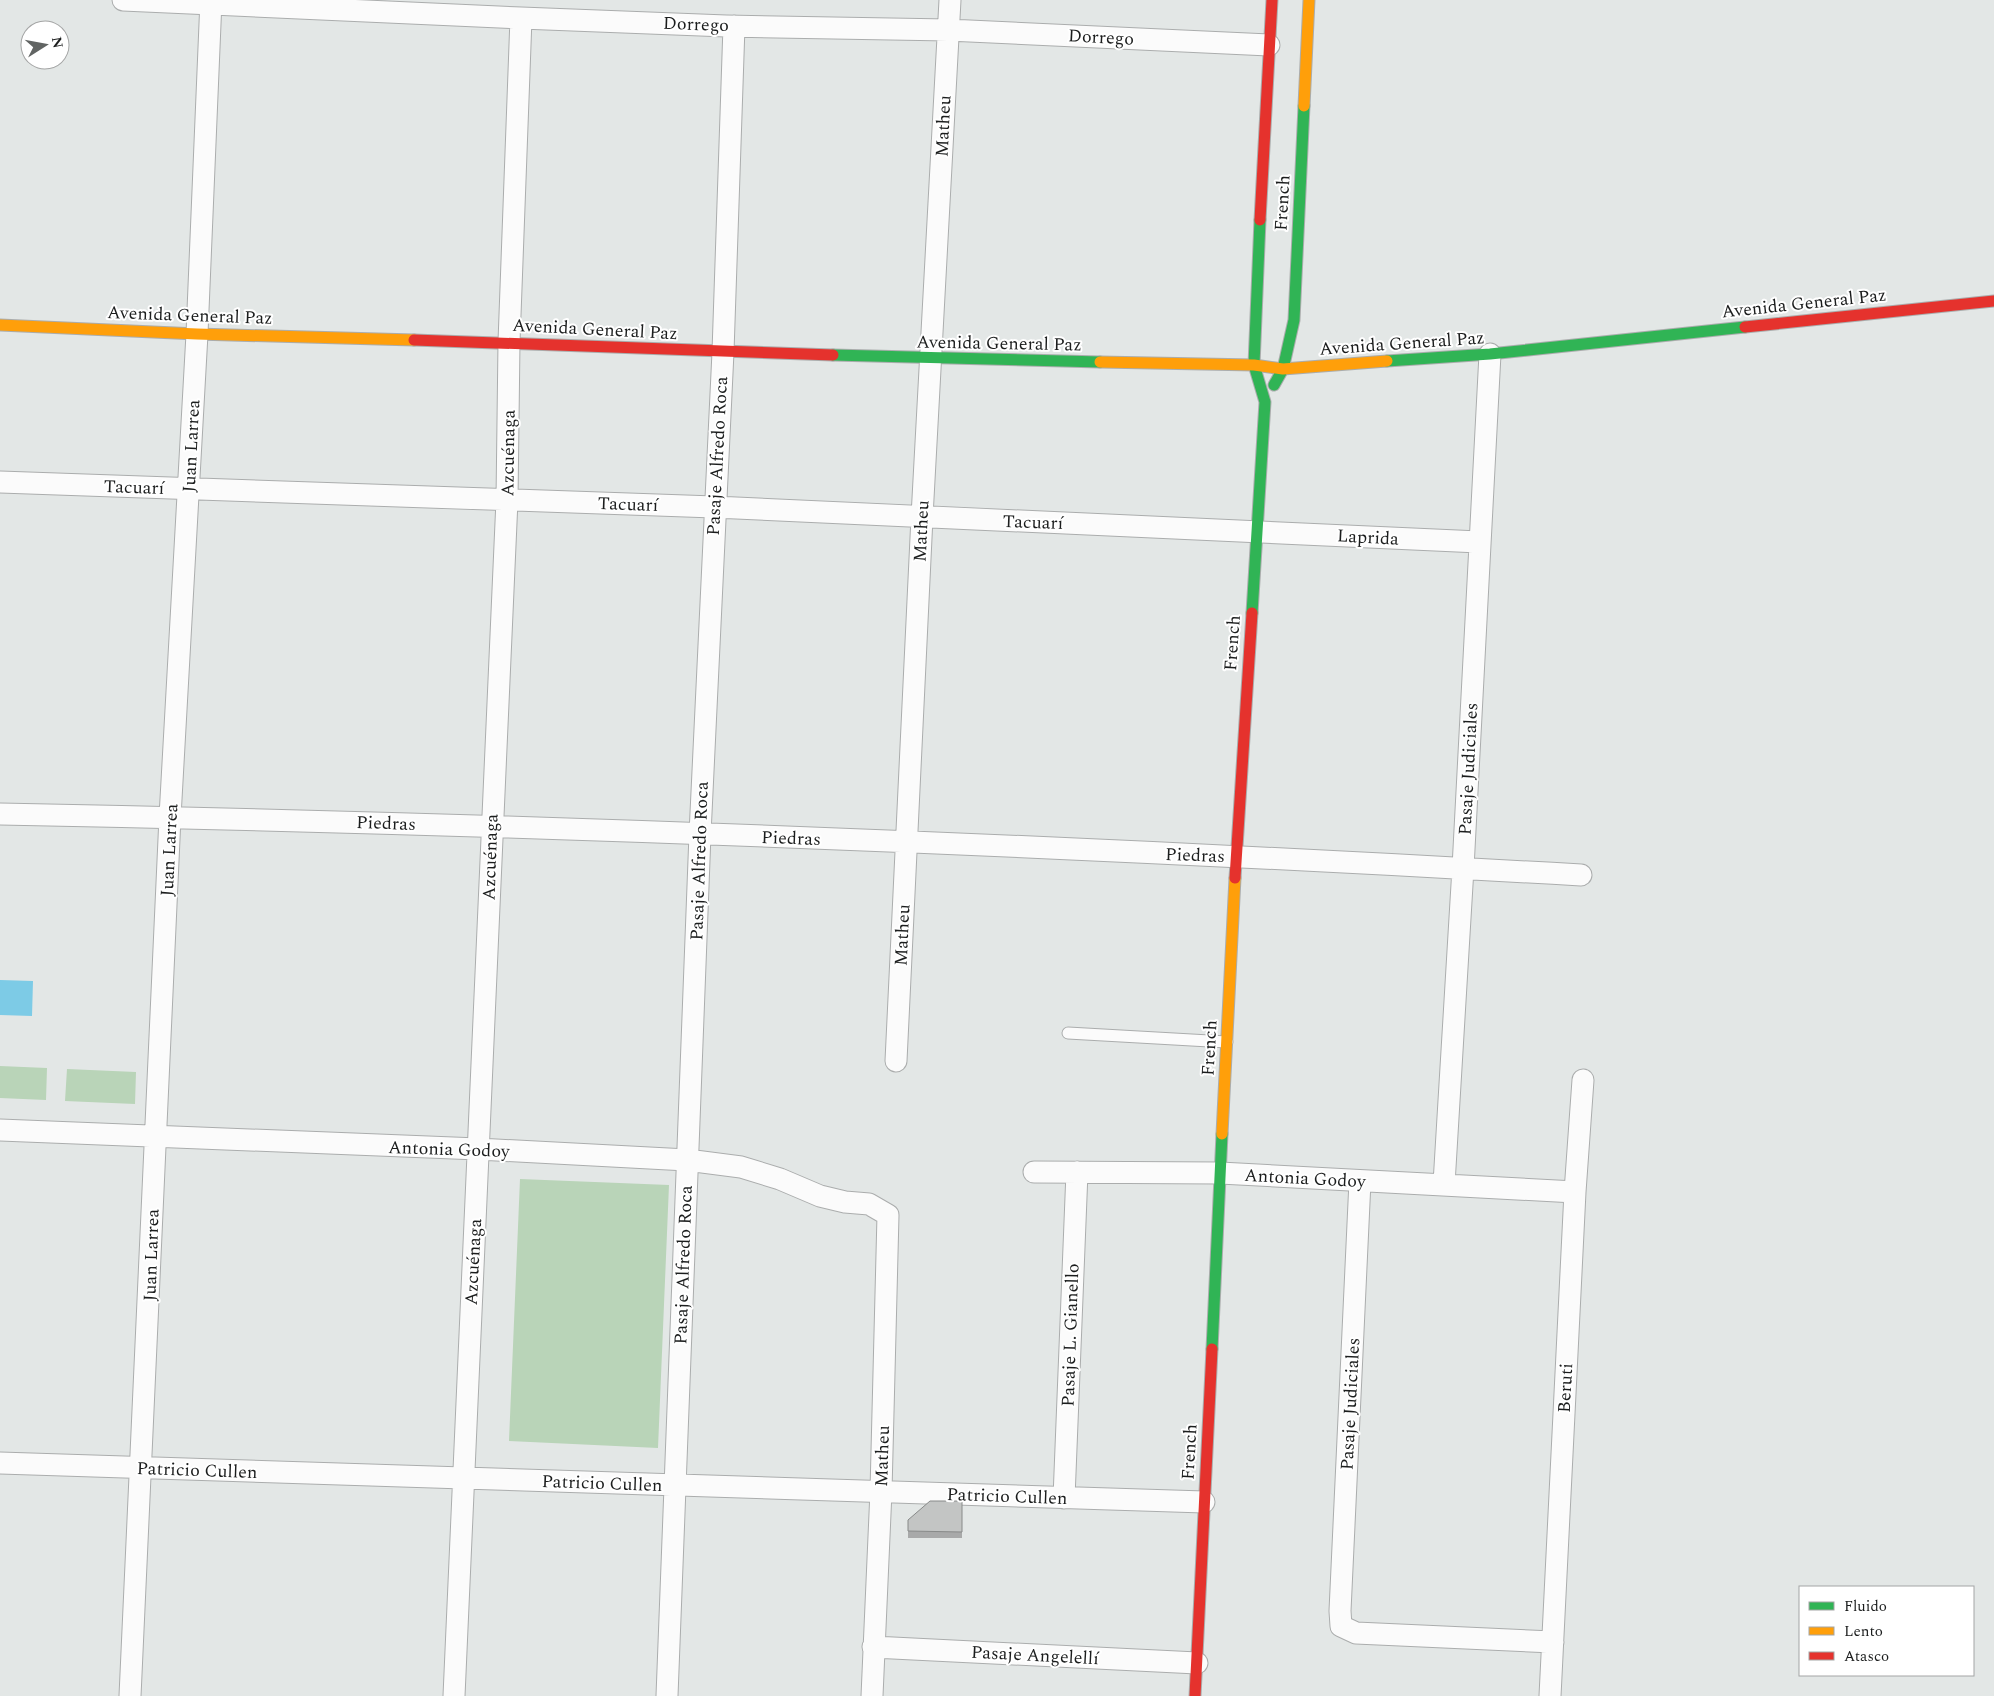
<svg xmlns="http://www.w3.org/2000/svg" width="1994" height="1696" font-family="Spectral,serif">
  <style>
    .green { fill: #b9d4b8 }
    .water { fill: #7dcbe6 }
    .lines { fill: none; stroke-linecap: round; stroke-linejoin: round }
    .lane-casing { stroke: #abadad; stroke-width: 13 }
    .street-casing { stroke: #abadad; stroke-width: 23 }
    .fast-casing { stroke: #abadad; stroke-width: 13 }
    .slow-casing { stroke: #abadad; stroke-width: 13 }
    .jam-casing { stroke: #abadad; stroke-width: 13 }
    .lane { stroke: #fbfbfb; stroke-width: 11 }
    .street { stroke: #fbfbfb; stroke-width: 21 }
    .fast { stroke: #30b455; stroke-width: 11 }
    .slow { stroke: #ff9f0a; stroke-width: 11 }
    .jam { stroke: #e5322d; stroke-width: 11 }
    .wall { fill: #a8a9a9 }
    .building { fill: #c3c5c4; stroke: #888a89 }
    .labels { text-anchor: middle; stroke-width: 4; stroke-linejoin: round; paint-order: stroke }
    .street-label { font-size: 18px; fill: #1b1d1d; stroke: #fff }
  </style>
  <rect width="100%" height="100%" fill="#e3e7e6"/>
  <path class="green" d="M0 1066 47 1068 46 1100 0 1098Z
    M67 1069 136 1072 135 1104 65 1101Z
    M520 1179 669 1185 658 1448 509 1441Z"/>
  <path class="water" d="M0 980 33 981 32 1016 0 1015Z"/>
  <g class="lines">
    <g class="lane-casing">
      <path id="lane" d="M1068 1033 1227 1042"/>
    </g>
    <g class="street-casing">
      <path id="street" d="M123 0 521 18 726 26 948 30 1269 45
        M0 482 714 507 1479 542
        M0 814C527 824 1054 845 1581 875
        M896 1061 922 517 950 0
        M0 1130 478 1149 687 1160 741 1167 780 1179 820 1196 845 1202 869 1204 888 1215 881 1491 872 1696
        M1034 1172 1220 1173 1575 1192
        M1360 1181 1340 1611 1341 1626 1356 1633 1553 1642
        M1444 1184 1463 868 1490 354
        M0 1463 1204 1502
        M1064 1498 1077 1172
        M873 1647 1197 1663
        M130 1696 170 817 197 334 211 0
        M454 1696 507 500 509 342 521 18
        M667 1696 700 834 723 352 734 26
        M1550 1696 1575 1192 1583 1080"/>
    </g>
    <g class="fast-casing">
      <path id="fast" d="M833 355 1100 362
        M1387 361 1490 354 1745 327
        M1274 385 1283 369 1294 320 1304 106
        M1252 613 1265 402 1254 365 1260 220
        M1212 1349 1222 1134"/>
    </g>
    <g class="slow-casing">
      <path id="slow" d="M1304 106 1309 0
        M0 325 197 334 414 340
        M1100 362 1254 365 1283 369 1387 361
        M1222 1134 1235 878"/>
    </g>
    <g class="jam-casing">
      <path id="jam" d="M1260 220 1272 0
        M1745 327 1994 301
        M414 340 833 355
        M1235 878 1252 613
        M1195 1696 1212 1349"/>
    </g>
    <use href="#lane" class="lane"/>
    <use href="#street" class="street"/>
    <use href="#fast" class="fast"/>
    <use href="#slow" class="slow"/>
    <use href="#jam" class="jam"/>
  </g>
  <path class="wall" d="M962 1501V1538H908V1520Z"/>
  <path class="building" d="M930 1501H962V1532L908 1531V1520Z"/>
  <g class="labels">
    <g class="street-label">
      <text transform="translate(696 24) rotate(2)" y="6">Dorrego</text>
      <text transform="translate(1101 37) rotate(3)" y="6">Dorrego</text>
      <text transform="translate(943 126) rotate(-87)" y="6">Matheu</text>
      <text transform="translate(1282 203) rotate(-87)" y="6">French</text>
      <text transform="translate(1804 303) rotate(-6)" y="6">Avenida General Paz</text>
      <text transform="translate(190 315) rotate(2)" y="6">Avenida General Paz</text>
      <text transform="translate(595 329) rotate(3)" y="6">Avenida General Paz</text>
      <text transform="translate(999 343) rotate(1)" y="6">Avenida General Paz</text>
      <text transform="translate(1402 343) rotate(-4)" y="6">Avenida General Paz</text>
      <text transform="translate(191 446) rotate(-87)" y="6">Juan Larrea</text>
      <text transform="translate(508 453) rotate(-89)" y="6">Azcuénaga</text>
      <text transform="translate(717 456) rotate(-87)" y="6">Pasaje Alfredo Roca</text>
      <text transform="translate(134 487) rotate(2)" y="6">Tacuarí</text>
      <text transform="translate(628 504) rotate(2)" y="6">Tacuarí</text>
      <text transform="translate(1033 522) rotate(2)" y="6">Tacuarí</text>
      <text transform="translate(921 531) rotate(-87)" y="6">Matheu</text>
      <text transform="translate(1368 537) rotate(3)" y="6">Laprida</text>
      <text transform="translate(1232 643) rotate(-86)" y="6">French</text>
      <text transform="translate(1468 769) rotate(-87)" y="6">Pasaje Judiciales</text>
      <text transform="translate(386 823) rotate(2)" y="6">Piedras</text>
      <text transform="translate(791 838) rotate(2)" y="6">Piedras</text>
      <text transform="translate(169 850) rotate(-87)" y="6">Juan Larrea</text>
      <text transform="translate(1195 855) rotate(2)" y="6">Piedras</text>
      <text transform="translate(490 857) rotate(-88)" y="6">Azcuénaga</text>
      <text transform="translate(699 861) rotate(-88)" y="6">Pasaje Alfredo Roca</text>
      <text transform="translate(902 935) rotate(-87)" y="6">Matheu</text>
      <text transform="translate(1209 1048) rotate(-87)" y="6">French</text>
      <text transform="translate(449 1149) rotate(2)" y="6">Antonia Godoy</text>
      <text transform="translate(1305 1178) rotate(3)" y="6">Antonia Godoy</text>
      <text transform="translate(151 1255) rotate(-88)" y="6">Juan Larrea</text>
      <text transform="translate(473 1262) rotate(-87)" y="6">Azcuénaga</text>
      <text transform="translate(683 1265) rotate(-88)" y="6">Pasaje Alfredo Roca</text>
      <text transform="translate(1070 1335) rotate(-88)" y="6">Pasaje L. Gianello</text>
      <text transform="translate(1565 1388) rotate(-87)" y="6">Beruti</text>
      <text transform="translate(1350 1404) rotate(-87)" y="6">Pasaje Judiciales</text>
      <text transform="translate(1189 1452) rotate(-87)" y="6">French</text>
      <text transform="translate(882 1456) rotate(-88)" y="6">Matheu</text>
      <text transform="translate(197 1470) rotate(2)" y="6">Patricio Cullen</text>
      <text transform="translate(602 1483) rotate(2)" y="6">Patricio Cullen</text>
      <text transform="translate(1007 1496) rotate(2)" y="6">Patricio Cullen</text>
      <text transform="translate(1035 1655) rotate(3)" y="6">Pasaje Angelellí</text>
    </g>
  </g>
  <rect x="1799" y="1586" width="175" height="90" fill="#ffffff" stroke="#a4a5a5"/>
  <rect x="1809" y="1602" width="25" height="8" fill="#30b455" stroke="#a4a5a5"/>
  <text x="1844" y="1611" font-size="15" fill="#1b1d1d">Fluido</text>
  <rect x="1809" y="1627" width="25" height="8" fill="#ff9f0a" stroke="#a4a5a5"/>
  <text x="1844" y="1636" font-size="15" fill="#1b1d1d">Lento</text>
  <rect x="1809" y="1652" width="25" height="8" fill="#e5322d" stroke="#a4a5a5"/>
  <text x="1844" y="1661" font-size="15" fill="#1b1d1d">Atasco</text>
  <g transform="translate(45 45) rotate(79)"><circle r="24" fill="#ffffff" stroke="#a4a5a5"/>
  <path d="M0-4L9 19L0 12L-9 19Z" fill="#616463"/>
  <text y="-8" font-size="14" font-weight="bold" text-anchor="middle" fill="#1b1d1d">N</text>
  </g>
</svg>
